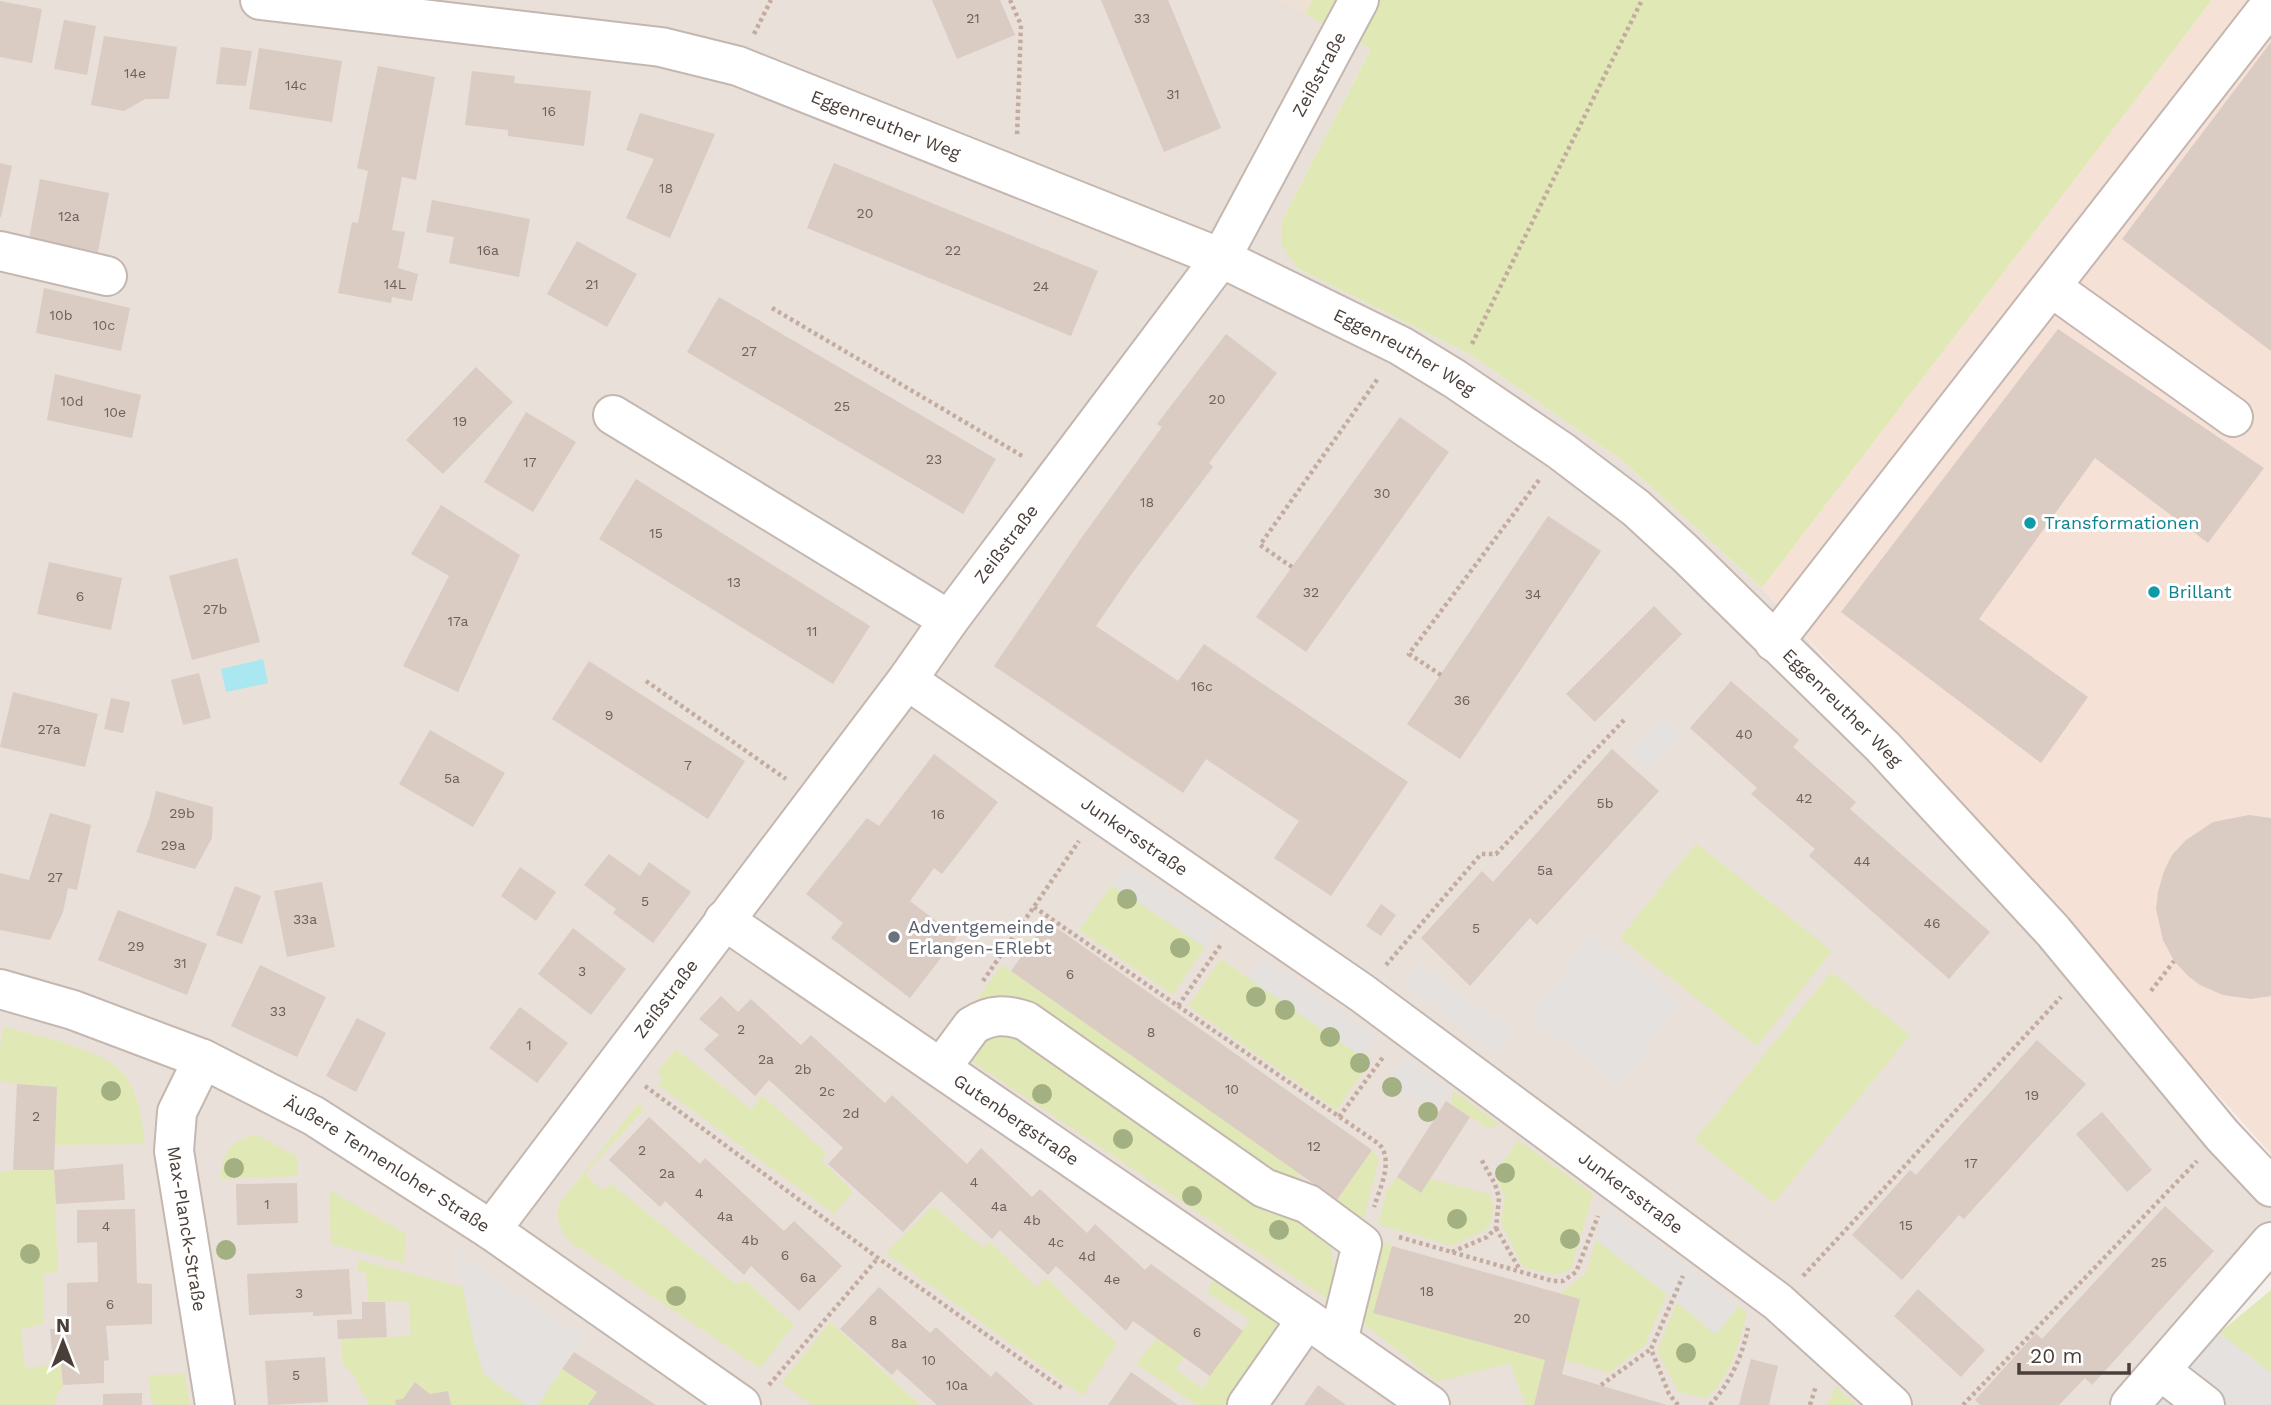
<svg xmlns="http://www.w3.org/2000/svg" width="2271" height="1405" font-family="'Work Sans',sans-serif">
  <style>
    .residential { fill: #e9e0d9 }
    .commercial { fill: #f6e1d7 }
    .education { fill: #eee0d5 }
    .green { fill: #e0e9b5 }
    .parking { fill: #e4e1df }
    .water { fill: #a9e7f1 }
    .building { fill: #dacbc3 }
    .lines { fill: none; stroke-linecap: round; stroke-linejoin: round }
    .minor-casing { stroke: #c4b7b0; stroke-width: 42 }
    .path { stroke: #c3ac9f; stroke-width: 4.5; stroke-dasharray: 3.5 3.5; stroke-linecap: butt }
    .minor { stroke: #fff; stroke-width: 38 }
    .tree { fill: #a3b081 }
    .culture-dot { fill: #0f9aa8; stroke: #fff; stroke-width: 2.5 }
    .worship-dot { fill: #6b7280; stroke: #fff; stroke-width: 2.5 }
    .labels { text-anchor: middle; stroke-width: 6; stroke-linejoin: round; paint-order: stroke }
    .number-label { font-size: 14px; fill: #6e615c }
    .street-label { font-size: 18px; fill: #4a3e39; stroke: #fff }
    .culture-label { font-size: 18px; fill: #0d838f; stroke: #fff; text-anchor: start }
    .worship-label { font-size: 18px; fill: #5b616d; stroke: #fff; text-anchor: start }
  </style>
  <rect width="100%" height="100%" fill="#f5efeb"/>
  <path class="residential" d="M0 0H1281L1371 49 1281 222 1297 268 1471 355 1624 462 1762 588 2271 1169V1270L2219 1333 2271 1373V1405H0Z"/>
  <path class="commercial" d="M2212 0H2271V1154L1762 588Z"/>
  <path class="education" d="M1281 0H1312L1305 14Z"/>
  <path class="green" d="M1312 0H2212L1762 588 1624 462 1471 355 1297 268 1281 244V222L1371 49 1305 14Z
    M1696 843 1832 951 1757 1046 1620 938Z
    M1112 885 1205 947 1173 995 1079 930Z
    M1221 959 1370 1063 1336 1110 1188 1006Z
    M1002 965 1300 1173 1296 1179 1280 1171 1278 1173 1274 1169 1272 1172 969 1010Z
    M1831 972 1910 1035 1774 1203 1695 1140Z
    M4 1027C34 1035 104 1049 123 1073 138 1092 143 1121 145 1144L55 1145 57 1087 17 1084 0 1081V1047Z
    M990 1034 1016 1036 1269 1212 1276 1203 1328 1234 1338 1292 1333 1303 964 1056Z
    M676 1049 752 1110 762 1095 826 1153 821 1160 853 1192 834 1214 658 1085 663 1078 657 1072Z
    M1454 1091 1501 1125 1487 1128 1451 1104Z
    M638 1104 644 1109 585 1174 603 1191 611 1184 737 1285 745 1280 794 1325 760 1368 570 1242C561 1230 554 1219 559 1204Z
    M255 1134 298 1157V1176L220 1179C224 1152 228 1143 255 1134Z
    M1518 1140 1593 1194 1571 1269 1555 1275 1523 1267 1501 1222 1505 1197 1495 1174Z
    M1372 1150 1379 1159 1361 1228 1337 1200Z
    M13 1170H54L58 1272 44 1273 43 1324 21 1329 25 1368 61 1364 63 1385 55 1400V1405H0V1173Z
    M1397 1177 1421 1193 1430 1179 1489 1194 1494 1206 1489 1228 1452 1246 1378 1224 1387 1190Z
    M329 1190 406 1234 404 1263 331 1244Z
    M933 1206 983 1248 990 1242 1036 1287 1046 1277 1071 1303 1117 1343 1083 1396 886 1253Z
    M1375 1239 1392 1246 1373 1313 1545 1360 1534 1405H1526L1510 1363 1437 1382 1362 1322Z
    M1596 1240 1667 1294 1645 1345 1609 1373 1565 1360 1560 1294 1586 1273Z
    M358 1260 463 1287 472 1333 484 1374 526 1405H451L448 1391 430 1394 415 1382 403 1399 395 1400 396 1405H369C367 1393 356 1389 355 1376L343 1365 341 1339 411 1336 409 1302H368L366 1271 357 1272Z
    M1216 1275 1279 1316 1283 1330 1232 1405H1197L1136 1364 1157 1338 1184 1357 1176 1369 1203 1389 1210 1376 1250 1320 1207 1292Z
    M2271 1290V1373L2219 1333Z
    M1677 1302 1716 1335 1738 1306 1747 1313C1739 1342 1730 1381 1705 1398L1679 1392 1657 1351Z
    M830 1322 920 1405H812L781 1383Z
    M562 1369 597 1392 588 1405H538Z
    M185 1374 190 1405H155L151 1400 148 1375Z
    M1835 1386 1856 1405H1828Z"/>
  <path class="parking" d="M1666 716 1684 735 1649 770 1631 752Z
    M1125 864 1219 926 1205 947 1112 885Z
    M1593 935 1681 1003 1619 1084 1530 1015Z
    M1263 957 1376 1036 1362 1057 1248 978Z
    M1420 965 1510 1032 1494 1053 1405 985Z
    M1405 1057 1449 1089 1432 1112 1388 1080Z
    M1607 1207 1738 1306 1716 1335 1667 1294 1596 1240Z
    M456 1253 583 1337 538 1405H526L484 1374 472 1333Z
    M2219 1333 2271 1373V1405H2158Z"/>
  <path class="water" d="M263 659 268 683 226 692 221 669Z"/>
  <path class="building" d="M932 0H1000L1015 35 957 59Z
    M1101 0H1168L1221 128 1164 152Z
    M0 1 42 9 32 63 0 57Z
    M64 20 96 26 87 75 54 69Z
    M104 36 177 47 169 99H145L124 111 91 105Z
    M2271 42V351L2122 239Z
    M221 47 252 51 246 86 216 84Z
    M259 48 342 61 332 122 249 109Z
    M378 66 435 77 416 180 402 177 392 230 405 232 398 268 418 274 412 301 392 297 391 303 338 293 352 222 358 223 368 171 357 168Z
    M472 71 515 76 514 83 591 91 584 146 508 136V130L465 125Z
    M640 113 715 134 670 238 626 218 654 159 626 150Z
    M0 163 12 166 1 217H0Z
    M834 163 1098 271 1071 336 807 228Z
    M40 179 109 193 98 252 29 239Z
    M432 200 530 219 519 277 449 263 454 237 426 232Z
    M577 241 637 274 607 327 547 294Z
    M44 288 130 308 121 351 36 333Z
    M719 297 996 459 963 514 687 352Z
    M2058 329 2264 468 2208 543 2095 458 1979 619 2088 697 2041 763 1841 612Z
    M1226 334 1277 373 1209 463 1213 467 1133 572 1096 626 1178 681 1204 644 1408 782 1331 896 1274 858 1299 821 1206 759 1183 793 994 666 1082 537 1162 427 1157 424Z
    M476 367 513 402 443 474 406 440Z
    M55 374 141 395 132 438 47 420Z
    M526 412 576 442 533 512 484 482Z
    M1400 417 1449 452 1306 652 1256 617Z
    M636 479 870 626 833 684 599 539Z
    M441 505 520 555 458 692 403 666 449 576 411 554Z
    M1548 516 1601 551 1460 759 1407 724Z
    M237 558 260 642 192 660 169 576Z
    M49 562 122 578 111 630 37 614Z
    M1654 606 1682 634 1595 722 1566 694Z
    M589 661 745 761 708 819 552 719Z
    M199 673 211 718 183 725 171 680Z
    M1731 681 1799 740 1793 747 1856 802 1850 809 1990 932 1949 979 1809 856 1815 849 1751 794 1757 788 1690 728Z
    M13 692 98 714 85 767 0 747Z
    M111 698 130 702 123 733 104 729Z
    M430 730 505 773 473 827 399 784Z
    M1612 749 1659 791 1537 925 1530 918 1470 986 1421 938 1482 871 1493 882Z
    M934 754 998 802 942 874 934 868 910 901 957 937 910 998 831 938 843 923 806 894 867 818 879 826Z
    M156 791 213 807 212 838 195 869 136 852 149 819Z
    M50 813 91 825 77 890 68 888 63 912 50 940 0 930V873L29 880Z
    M2249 815 2271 818V996L2251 999 2223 995 2200 985 2188 976 2174 961 2163 940 2156 909 2158 892 2164 871 2172 855 2186 840 2213 822Z
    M609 854 640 876 649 862 691 892 653 943 613 913 616 909 584 885Z
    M520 867 556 892 536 921 501 896Z
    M322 882 335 947 287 957 274 891Z
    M235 886 261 896 242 944 216 935Z
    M1381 904 1396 915 1381 936 1366 926Z
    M118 910 207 944 187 995 98 960Z
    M1047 921 1372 1150 1337 1200 1011 971Z
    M573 928 626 969 591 1015 538 974Z
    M260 965 326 997 297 1057 231 1026Z
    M721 996 738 1012 751 999 801 1045 811 1035 885 1103 892 1095 967 1164 981 1148 1032 1197 1040 1189 1087 1233 1095 1224 1145 1270 1151 1264 1243 1331 1210 1376 1133 1321 1126 1331 1056 1266 1048 1275 1000 1230 992 1239 941 1191 903 1232 828 1164 843 1148 817 1124 769 1080 755 1096 704 1049 719 1035 699 1019Z
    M520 1007 568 1043 537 1083 489 1048Z
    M357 1018 386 1033 356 1092 326 1076Z
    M2037 1040 2086 1084 1964 1219 1959 1215 1902 1280 1852 1235 1910 1170 1916 1175Z
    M17 1084 57 1087 54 1170H13Z
    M1446 1101 1470 1117 1421 1193 1397 1177Z
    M2102 1112 2152 1170 2127 1192 2076 1134Z
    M649 1117 700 1164 705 1158 784 1231 794 1221 842 1266 799 1311 751 1266 744 1275 665 1201 660 1207 609 1160Z
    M123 1164 125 1200 56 1204 54 1170Z
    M297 1183 298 1223 237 1225 236 1184Z
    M2165 1206 2214 1251 2092 1385 2085 1378 2059 1405H1980L1975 1400 2036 1333 2042 1339Z
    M135 1209 137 1283 152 1284V1324L106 1326 109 1360 104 1361V1383L63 1385 61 1364H53L50 1329 67 1328V1283L98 1282 97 1242 77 1243V1210Z
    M1392 1246 1580 1299 1562 1374 1667 1405H1534L1545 1360 1373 1313Z
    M349 1269 352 1314 313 1316V1312L249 1315 247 1274Z
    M879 1287 930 1333 936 1327 991 1377 996 1371 1034 1405H937L897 1369 892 1375 840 1329Z
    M1918 1289 1985 1350 1961 1377 1894 1316Z
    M362 1302H385L387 1337 338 1339 337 1320 362 1319Z
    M574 1352 656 1405H588L597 1392 562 1369Z
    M325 1357 328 1402 268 1405 265 1361Z
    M1751 1359 1778 1366 1769 1405H1739Z
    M1131 1372 1158 1391 1178 1405H1108Z
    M415 1382 430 1394 448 1391 451 1405H396L395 1400 403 1399Z
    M1318 1385 1346 1405H1304Z
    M142 1393V1405H103V1394Z"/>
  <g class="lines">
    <g class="minor-casing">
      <g id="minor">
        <path id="s1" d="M260 0 661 47 738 66 1221 258 1401 346 1455 379 1561 451 1636 508 1686 554 1883 747 2053 931 2222 1135 2271 1187"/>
        <path d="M0 251 107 276"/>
        <path d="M2051 287 2233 417"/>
        <path d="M613 415 949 620"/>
        <path d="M1774 642 2271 4"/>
        <path id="s2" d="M907 680 1362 993 1778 1302 1892 1405"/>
        <path id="s3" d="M724 920 1307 1319 1430 1405"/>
        <path id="s4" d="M0 989 73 1010 203 1059 314 1116 491 1230 741 1405"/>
        <path id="s5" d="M203 1059 177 1112 174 1151 215 1405"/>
        <path d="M941 1068 972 1026C990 1014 1006 1014 1026 1021L1264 1188 1308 1204 1362 1244 1338 1341"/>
        <path id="s6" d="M491 1230 907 680 949 620 1221 258 1359 0"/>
        <path d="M2161 1371 2205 1405"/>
        <path d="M1247 1405 1307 1319"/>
        <path d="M2130 1405 2271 1242"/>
      </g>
    </g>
    <path class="path" d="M1010 0 1021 25 1017 136
      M754 34 771 0
      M772 308 1024 457
      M1472 344 1642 0
      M1292 567 1260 545 1379 377
      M1441 675 1409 654 1539 480
      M646 681 786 779
      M1034 907 1178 1006 1222 943
      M1386 965 1481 854H1496L1624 720
      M983 981 1079 841
      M2151 991 2174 961
      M1178 1006 1379 1144C1394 1160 1380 1188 1374 1207
      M645 1086 878 1258 1063 1389
      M1339 1117 1384 1056
      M1496 1228 1520 1270
      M1399 1237 1553 1281H1563L1576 1272 1598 1216
      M1452 1252 1487 1237 1496 1228 1499 1198 1495 1184 1481 1159
      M1803 1276 2061 997
      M769 1385 878 1258
      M1601 1385 1651 1349
      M1678 1405 1669 1394 1651 1349 1683 1276
      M1710 1405C1730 1383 1742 1357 1748 1328
      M1810 1405 1816 1386
      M1963 1405 2197 1161"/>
    <use href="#minor" class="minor"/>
  </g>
  <g class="tree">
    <circle cx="1127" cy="899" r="10"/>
    <circle cx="1180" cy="948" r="10"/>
    <circle cx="1256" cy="997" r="10"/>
    <circle cx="1285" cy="1010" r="10"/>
    <circle cx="1330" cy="1037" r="10"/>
    <circle cx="1360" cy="1063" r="10"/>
    <circle cx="1392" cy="1087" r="10"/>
    <circle cx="111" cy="1091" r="10"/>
    <circle cx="1042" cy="1094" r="10"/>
    <circle cx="1428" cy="1112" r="10"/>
    <circle cx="1123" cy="1139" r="10"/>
    <circle cx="234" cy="1168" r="10"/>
    <circle cx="1505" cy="1173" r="10"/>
    <circle cx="1192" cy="1196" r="10"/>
    <circle cx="1457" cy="1219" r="10"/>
    <circle cx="1279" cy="1230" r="10"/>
    <circle cx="1570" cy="1239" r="10"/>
    <circle cx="226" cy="1250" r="10"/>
    <circle cx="30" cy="1254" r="10"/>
    <circle cx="676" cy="1296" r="10"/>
    <circle cx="1686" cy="1353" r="10"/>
  </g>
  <g class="culture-dot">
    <circle cx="2030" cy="523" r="7"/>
    <circle cx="2154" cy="592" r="7"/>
  </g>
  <circle class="worship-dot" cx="894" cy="937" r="7"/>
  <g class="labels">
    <g class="number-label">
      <text x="973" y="23">21</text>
      <text x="1142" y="23">33</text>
      <text x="135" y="78">14e</text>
      <text x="296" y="90">14c</text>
      <text x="1173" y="99">31</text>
      <text x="549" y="116">16</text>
      <text x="666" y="193">18</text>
      <text x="865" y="218">20</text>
      <text x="69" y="221">12a</text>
      <text x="488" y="255">16a</text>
      <text x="953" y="255">22</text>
      <text x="395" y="289">14L</text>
      <text x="592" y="289">21</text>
      <text x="1041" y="291">24</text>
      <text x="61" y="320">10b</text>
      <text x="104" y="330">10c</text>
      <text x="749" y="356">27</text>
      <text x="1217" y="404">20</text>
      <text x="72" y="406">10d</text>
      <text x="842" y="411">25</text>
      <text x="115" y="417">10e</text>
      <text x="460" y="426">19</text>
      <text x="934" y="464">23</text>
      <text x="530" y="467">17</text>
      <text x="1382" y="498">30</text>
      <text x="1147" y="507">18</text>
      <text x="656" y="538">15</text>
      <text x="734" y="587">13</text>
      <text x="1311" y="597">32</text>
      <text x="1533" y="599">34</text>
      <text x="80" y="601">6</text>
      <text x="215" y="614">27b</text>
      <text x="458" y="626">17a</text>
      <text x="812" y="636">11</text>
      <text x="1202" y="691">16c</text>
      <text x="1462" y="705">36</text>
      <text x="609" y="720">9</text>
      <text x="49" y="734">27a</text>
      <text x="1744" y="739">40</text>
      <text x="688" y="770">7</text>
      <text x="452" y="783">5a</text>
      <text x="1804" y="803">42</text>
      <text x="1605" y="808">5b</text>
      <text x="182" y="818">29b</text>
      <text x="938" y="819">16</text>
      <text x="173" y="850">29a</text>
      <text x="1862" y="866">44</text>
      <text x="1545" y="875">5a</text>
      <text x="55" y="882">27</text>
      <text x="645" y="906">5</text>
      <text x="305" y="924">33a</text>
      <text x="1932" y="928">46</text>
      <text x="1476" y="933">5</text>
      <text x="136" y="951">29</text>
      <text x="180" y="968">31</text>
      <text x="582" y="976">3</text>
      <text x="1070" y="979">6</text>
      <text x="278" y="1016">33</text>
      <text x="741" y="1034">2</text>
      <text x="1151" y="1037">8</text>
      <text x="529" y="1050">1</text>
      <text x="766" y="1064">2a</text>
      <text x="803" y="1074">2b</text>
      <text x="1232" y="1094">10</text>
      <text x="827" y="1096">2c</text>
      <text x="2032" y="1100">19</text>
      <text x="851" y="1118">2d</text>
      <text x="36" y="1121">2</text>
      <text x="1314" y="1151">12</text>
      <text x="642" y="1155">2</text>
      <text x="1971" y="1168">17</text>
      <text x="667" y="1178">2a</text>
      <text x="974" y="1187">4</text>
      <text x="699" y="1198">4</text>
      <text x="267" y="1209">1</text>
      <text x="999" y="1211">4a</text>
      <text x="725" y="1221">4a</text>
      <text x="1032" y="1225">4b</text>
      <text x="1906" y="1230">15</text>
      <text x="106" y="1231">4</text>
      <text x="750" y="1245">4b</text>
      <text x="1056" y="1247">4c</text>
      <text x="785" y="1260">6</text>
      <text x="1087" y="1261">4d</text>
      <text x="2159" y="1267">25</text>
      <text x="808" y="1282">6a</text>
      <text x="1112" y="1284">4e</text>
      <text x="1427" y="1296">18</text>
      <text x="299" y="1298">3</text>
      <text x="110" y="1309">6</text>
      <text x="1522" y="1323">20</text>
      <text x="873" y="1325">8</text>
      <text x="1197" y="1337">6</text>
      <text x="899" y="1348">8a</text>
      <text x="929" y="1365">10</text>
      <text x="296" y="1380">5</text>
      <text x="957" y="1390">10a</text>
    </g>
    <g class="street-label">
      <text dy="6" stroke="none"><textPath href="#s6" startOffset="1424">Zeißstraße</textPath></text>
      <text dy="6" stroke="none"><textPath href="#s1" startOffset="642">Eggenreuther Weg</textPath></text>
      <text dy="6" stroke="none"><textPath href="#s1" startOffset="1209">Eggenreuther Weg</textPath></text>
      <text dy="6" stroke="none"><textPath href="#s6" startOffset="858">Zeißstraße</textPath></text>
      <text dy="6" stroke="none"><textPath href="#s1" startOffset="1776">Eggenreuther Weg</textPath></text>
      <text dy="6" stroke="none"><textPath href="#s2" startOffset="276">Junkersstraße</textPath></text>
      <text dy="6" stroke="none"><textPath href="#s6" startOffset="290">Zeißstraße</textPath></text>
      <text dy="6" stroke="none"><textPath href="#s3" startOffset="354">Gutenbergstraße</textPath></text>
      <text dy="6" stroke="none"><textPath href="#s4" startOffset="427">Äußere Tennenloher Straße</textPath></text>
      <text dy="6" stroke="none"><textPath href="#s2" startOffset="887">Junkersstraße</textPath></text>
      <text dy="6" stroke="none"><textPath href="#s5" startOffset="177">Max-Planck-Straße</textPath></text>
    </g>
    <g class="culture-label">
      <text x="2044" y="529">Transformationen</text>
      <text x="2168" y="598">Brillant</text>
    </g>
    <g class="worship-label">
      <text x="908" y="933">Adventgemeinde<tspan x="908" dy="21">Erlangen-ERlebt</tspan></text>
    </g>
  </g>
  <g transform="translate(63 1342)" stroke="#ffffff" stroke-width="5" paint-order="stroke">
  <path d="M0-5L12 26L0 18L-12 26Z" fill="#4a3e39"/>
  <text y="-10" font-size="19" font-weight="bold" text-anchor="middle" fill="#4a3e39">N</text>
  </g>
  <path d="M2019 1363v10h110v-10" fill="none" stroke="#4a3e39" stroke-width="3.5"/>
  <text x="2030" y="1363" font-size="21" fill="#4a3e39" stroke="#ffffff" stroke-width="5" paint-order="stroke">20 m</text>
</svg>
